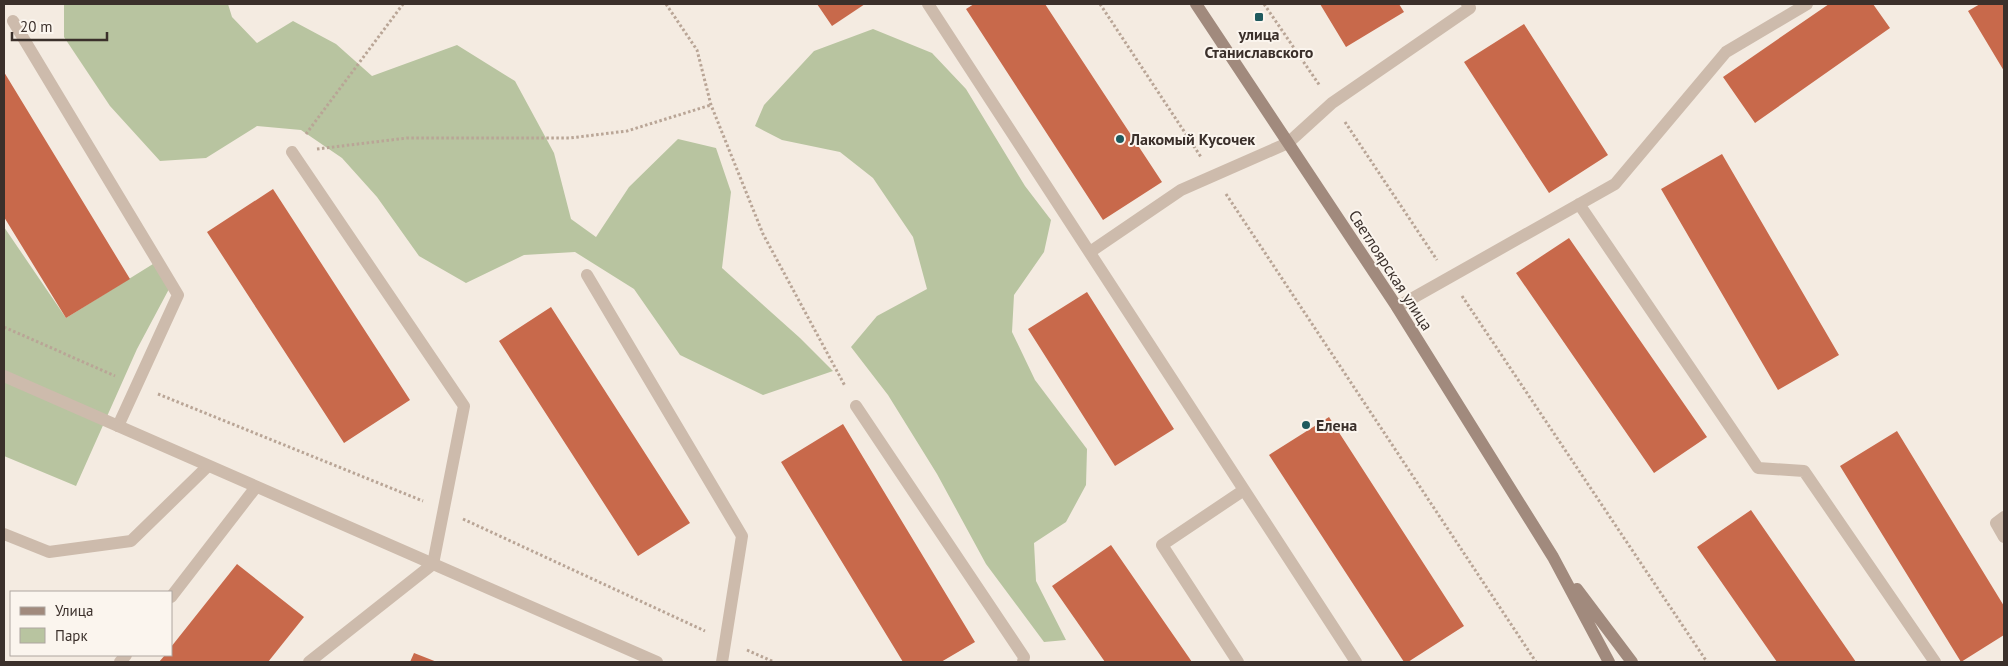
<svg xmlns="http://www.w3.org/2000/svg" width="2008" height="666" font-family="'PT Sans',sans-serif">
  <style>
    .green { fill: #b8c4a0 }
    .building { fill: #c8694b }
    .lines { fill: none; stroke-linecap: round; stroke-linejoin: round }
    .path { stroke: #b9a596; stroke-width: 3; stroke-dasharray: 2.5 2.5; stroke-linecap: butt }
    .service { stroke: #cdbbac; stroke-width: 12 }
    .minor { stroke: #cdbbac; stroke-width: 12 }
    .secondary { stroke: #a18a7d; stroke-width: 12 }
    .poi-dot { fill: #1f5a5e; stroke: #fbf5ee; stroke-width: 2 }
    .labels { text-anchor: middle; stroke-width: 4; stroke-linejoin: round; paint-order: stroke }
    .poi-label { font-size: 16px; font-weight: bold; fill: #3b302b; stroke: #fbf5ee; text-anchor: start }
    .street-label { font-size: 16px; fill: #3b302b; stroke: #fbf5ee }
  </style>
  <rect width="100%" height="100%" fill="#f4ebe1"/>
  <path class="green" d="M64 4H228L232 17 257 43 293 21 336 44 372 76 457 45 515 81 554 153 571 219 596 237 629 187 678 139 716 148 731 192 722 268 800 338 833 371 763 395 680 355 634 289 575 252 524 255 466 283 419 256 377 197 342 158 301 130 257 126 206 158 160 161 110 106 64 37Z
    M873 29 932 53 966 89 1025 186 1051 220 1044 252 1014 295 1012 332 1035 380 1087 449 1086 485 1066 522 1034 543 1036 581 1066 640 1044 642 986 564 937 474 888 395 851 347 877 316 927 289 913 237 873 178 840 152 782 140 755 126 764 105 814 51Z
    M4 227 66 318 153 264 169 289 137 349 76 486 4 456Z"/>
  <path class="building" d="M817 4H865L832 26Z
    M974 4H1045L1162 182 1103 220 966 9Z
    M1320 4H1399L1404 12 1346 47Z
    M1829 4H1873L1890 28 1755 123 1723 77Z
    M1980 4H2004V71L1968 11Z
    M1524 24 1608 155 1549 193 1464 62Z
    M4 72 130 279 66 318 4 217Z
    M1722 154 1839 355 1778 390 1661 189Z
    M273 189 410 400 344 443 207 232Z
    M1569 238 1707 437 1654 473 1516 273Z
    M1087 292 1174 429 1115 466 1028 329Z
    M551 307 690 523 638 556 499 341Z
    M1329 417 1464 626 1408 662H1404L1269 455Z
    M843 424 975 642 941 662H903L781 462Z
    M1897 431 2004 606V635L1961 662 1840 466Z
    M1751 510 1856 662H1777L1697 547Z
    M1111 545 1192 662H1105L1052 586Z
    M237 564 304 617 268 662H159L165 655H171V647Z
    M414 653 437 662H410Z"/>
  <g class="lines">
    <path class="path" d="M666 4 697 50 711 105 763 234 845 386
      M1100 4 1201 157
      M1264 4 1320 86
      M1345 122 1437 260
      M306 134 403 4
      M317 149 407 138H570L627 131 711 105
      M1226 194 1536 662
      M1462 296 1707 662
      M4 327 115 376
      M158 394 423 501
      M463 519 705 631
      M747 650 774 662"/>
    <path class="service" d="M928 4 1356 662
      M13 21 178 295 118 426
      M292 152 464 406 433 564
      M1579 204 1758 468 1804 471 1935 662
      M1090 252 1181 190 1288 143 1332 103 1470 8 1467 4
      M587 275 742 536 722 662
      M1397 307 1615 184 1726 52 1807 4
      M856 406 1024 657 1023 662
      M2004 517 1996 523 2004 537
      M4 534 49 552 131 541 208 466
      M171 597 256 487
      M120 662 126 655
      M1238 662 1162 545 1244 490"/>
    <path class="minor" d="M4 376 657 662
      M309 662 433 564"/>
    <path class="secondary" d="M1196 4 1397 307 1553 557 1609 662
      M1577 589 1632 662"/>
  </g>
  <g class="poi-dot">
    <rect x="1254" y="12" width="10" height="10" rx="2.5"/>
    <circle cx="1120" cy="139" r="5"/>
    <circle cx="1306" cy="425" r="5"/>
  </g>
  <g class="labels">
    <g class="poi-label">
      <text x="1259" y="40" text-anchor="middle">улица<tspan x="1259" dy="18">Станиславского</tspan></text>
      <text x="1130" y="145">Лакомый Кусочек</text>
      <text x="1316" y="431">Елена</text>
    </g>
    <g class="street-label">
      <text transform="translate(1391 270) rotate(57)" y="6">Светлоярская улица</text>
    </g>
  </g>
  <rect width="2008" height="666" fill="none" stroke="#3b302b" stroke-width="10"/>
  <rect x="10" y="591" width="162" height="65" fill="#fbf5ee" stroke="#aea6a0"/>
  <rect x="20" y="607" width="25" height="8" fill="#a18a7d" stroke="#aea6a0"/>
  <text x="55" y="616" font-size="15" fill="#3b302b">Улица</text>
  <rect x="20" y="628" width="25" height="15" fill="#b8c4a0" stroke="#aea6a0"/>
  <text x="55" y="641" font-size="15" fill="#3b302b">Парк</text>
  <path d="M12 32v8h95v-8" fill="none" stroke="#3b302b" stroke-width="2.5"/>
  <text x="20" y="32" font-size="15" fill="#3b302b" stroke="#fbf5ee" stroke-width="4" paint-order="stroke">20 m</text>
</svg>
